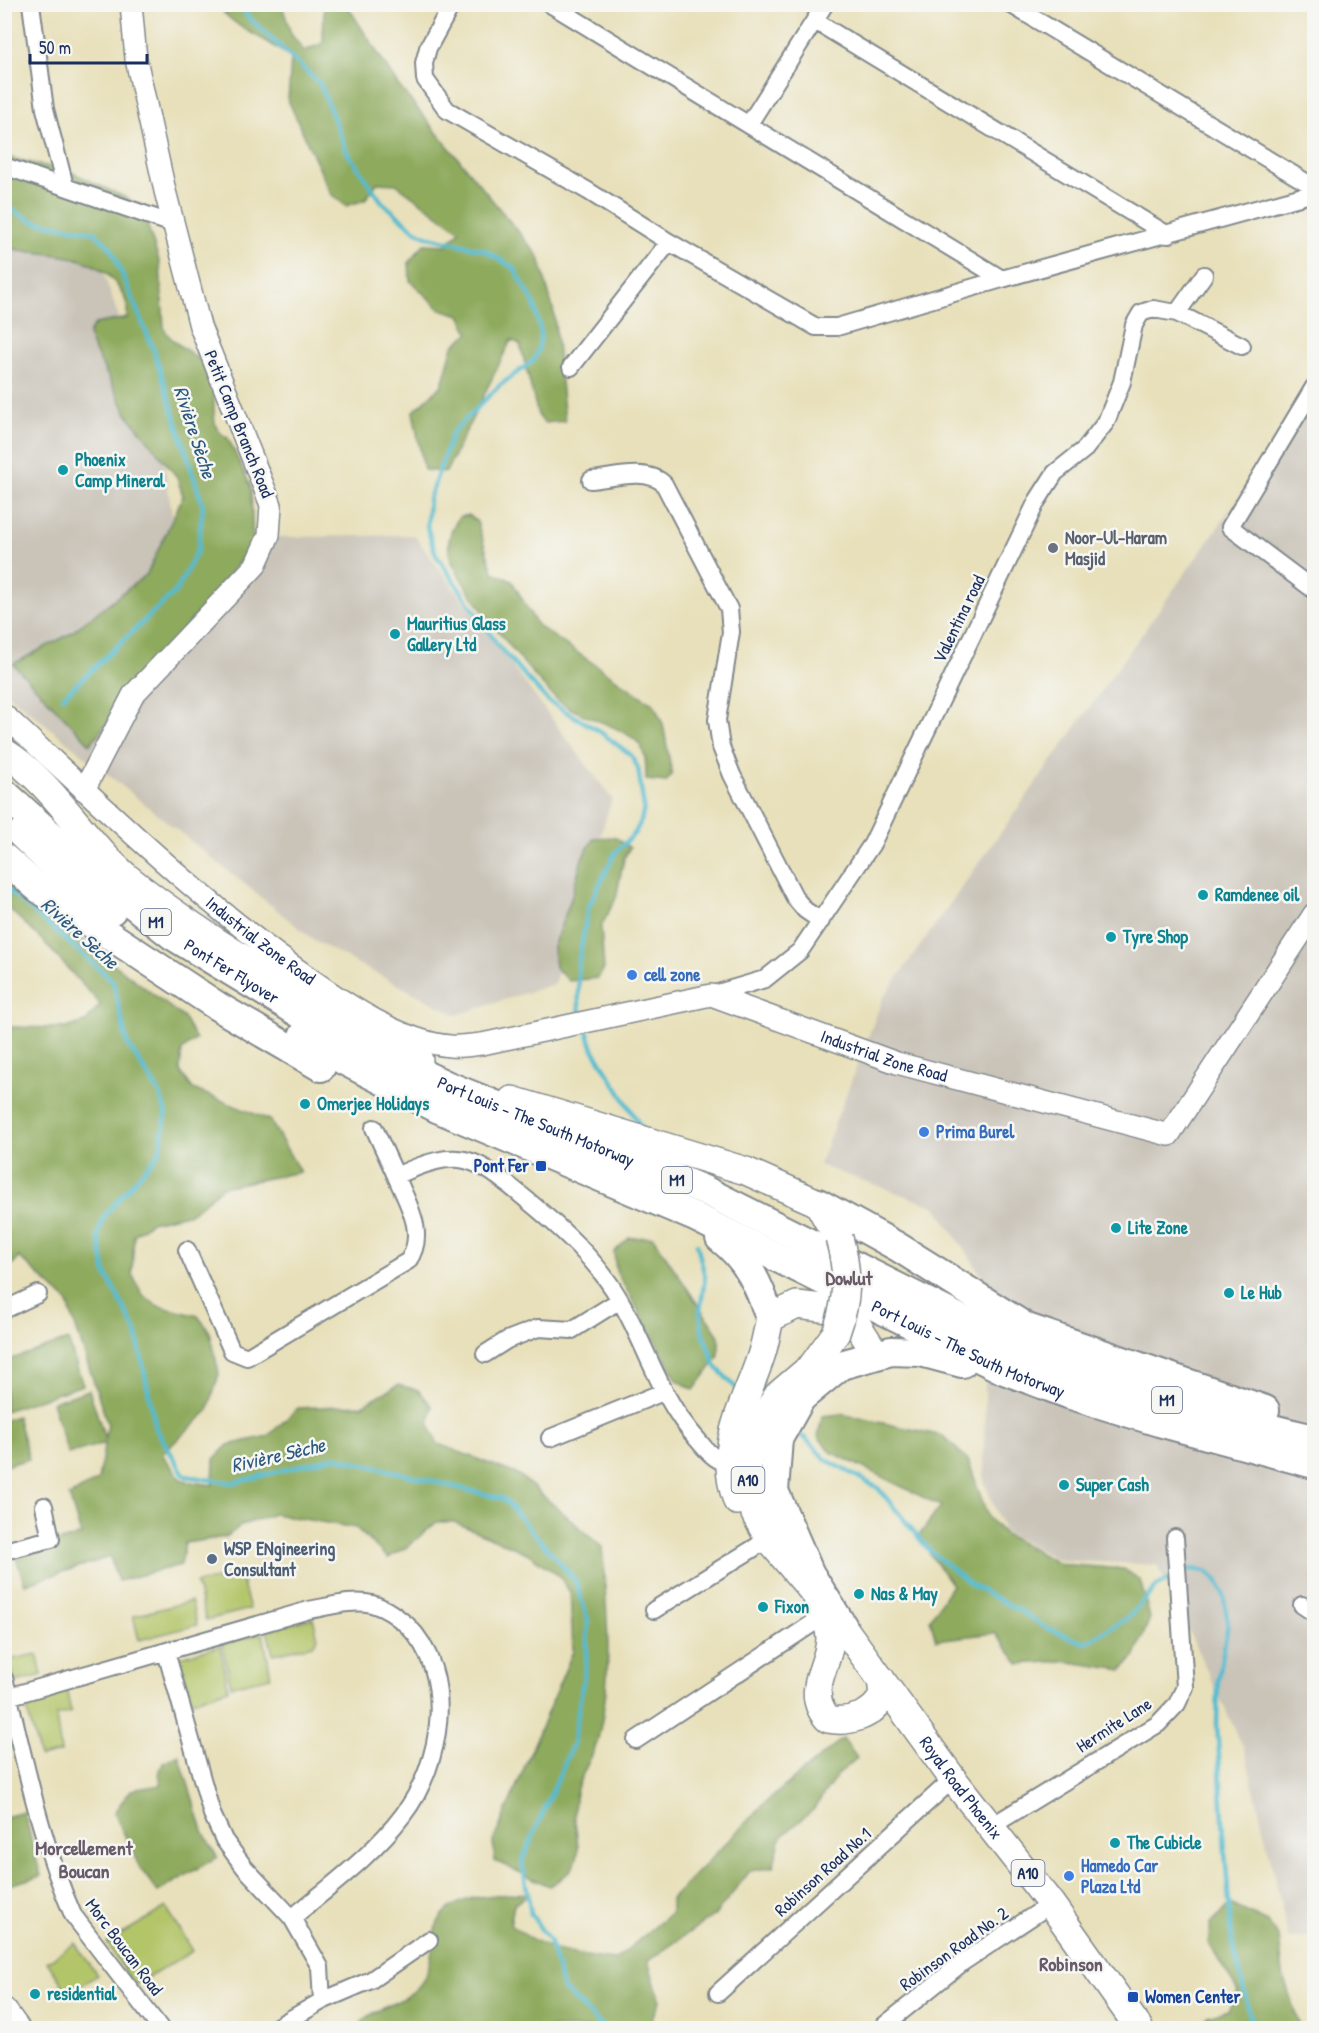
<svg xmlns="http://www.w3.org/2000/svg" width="1319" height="2033" font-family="'Patrick Hand',sans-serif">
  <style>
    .industrial { fill: #c9c3b8 }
    .green { fill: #b3c569; stroke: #677a64; stroke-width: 1.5 }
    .forest { fill: #8eaa5d; stroke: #546c5e; stroke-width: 1.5 }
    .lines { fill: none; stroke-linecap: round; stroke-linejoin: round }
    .stream { stroke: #52bbcf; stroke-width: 4.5 }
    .minor-casing { stroke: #82888c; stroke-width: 20 }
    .tertiary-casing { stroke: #82888c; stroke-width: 24 }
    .secondary-casing { stroke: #82888c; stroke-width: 27 }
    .primary-casing { stroke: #82888c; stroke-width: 30 }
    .trunk-casing { stroke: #82888c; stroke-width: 32 }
    .minor { stroke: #fff; stroke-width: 16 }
    .tertiary { stroke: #fff; stroke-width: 21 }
    .secondary { stroke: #fff; stroke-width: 24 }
    .primary { stroke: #fff; stroke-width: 27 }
    .trunk { stroke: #fff; stroke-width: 28 }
    .primary-bridge-casing { stroke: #82888c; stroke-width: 30; stroke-linecap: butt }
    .primary-bridge { stroke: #fff; stroke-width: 27 }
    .culture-dot { fill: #0f9aa8; stroke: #f6f6f2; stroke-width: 2 }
    .worship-dot { fill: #6b7280; stroke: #f6f6f2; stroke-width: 2 }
    .shop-dot { fill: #3f7fe0; stroke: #f6f6f2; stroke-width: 2 }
    .transit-dot { fill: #1a4fb4; stroke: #f6f6f2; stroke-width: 2 }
    .service-dot { fill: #5c6f8a; stroke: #f6f6f2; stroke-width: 2 }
    .labels { text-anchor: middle; stroke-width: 5; stroke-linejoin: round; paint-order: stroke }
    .shield { fill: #f6f6f2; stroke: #5d6b8a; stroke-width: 1.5 }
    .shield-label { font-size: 16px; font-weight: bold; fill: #1b2f5e }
    .street-label { font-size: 18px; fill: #1b2f5e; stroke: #f6f6f2 }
    .culture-label { font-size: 18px; font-weight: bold; fill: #0d838f; stroke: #f6f6f2; text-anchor: start }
    .worship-label { font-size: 18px; font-weight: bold; fill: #5b616d; stroke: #f6f6f2; text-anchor: start }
    .shop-label { font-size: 18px; font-weight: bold; fill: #366cbe; stroke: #f6f6f2; text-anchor: start }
    .transit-label { font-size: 18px; font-weight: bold; fill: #164399; stroke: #f6f6f2; text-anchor: end }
    .service-label { font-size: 18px; font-weight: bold; fill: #4e5e75; stroke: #f6f6f2; text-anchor: start }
    .water-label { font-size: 20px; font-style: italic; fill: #2c5980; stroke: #f6f6f2 }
    .neighbourhood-label { font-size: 20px; font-weight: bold; fill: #685b6a; stroke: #f6f6f2 }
  </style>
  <rect width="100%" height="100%" fill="#f6f6f2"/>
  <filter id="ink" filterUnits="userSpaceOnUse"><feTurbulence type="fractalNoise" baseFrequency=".0167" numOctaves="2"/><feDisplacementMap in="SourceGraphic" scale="12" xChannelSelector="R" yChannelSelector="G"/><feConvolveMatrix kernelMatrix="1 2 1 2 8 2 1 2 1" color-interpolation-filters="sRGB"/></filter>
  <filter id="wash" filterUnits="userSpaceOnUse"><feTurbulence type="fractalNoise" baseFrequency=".008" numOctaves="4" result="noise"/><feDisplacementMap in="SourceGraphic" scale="24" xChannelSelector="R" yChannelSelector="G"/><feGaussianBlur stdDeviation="1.35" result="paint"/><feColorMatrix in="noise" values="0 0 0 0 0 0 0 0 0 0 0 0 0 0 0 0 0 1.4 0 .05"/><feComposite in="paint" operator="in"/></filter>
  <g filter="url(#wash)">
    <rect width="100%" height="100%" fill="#e8e0ba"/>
    <path class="industrial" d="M4 201 91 238 159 431 176 539 414 535 612 799 554 984 456 1015 358 964 314 940 5 692Z
      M1314 392V1936L1289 1939 1245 1751 1157 1565 1058 1560 1004 1531 984 1482 986 1282 936 1207 819 1165 883 998Z"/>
    <path class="green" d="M240 1574 250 1609 206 1620 196 1583Z
      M191 1601 197 1625 139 1640 133 1616Z
      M313 1618 318 1638 313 1645 273 1654 267 1630Z
      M263 1633 271 1677 231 1686 222 1644Z
      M220 1646 228 1689 192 1701 179 1657Z
      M37 1654 42 1675 15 1682 9 1660Z
      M66 1689 71 1712 56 1716 61 1752 40 1757 25 1703Z
      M166 1907 193 1951 134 1986 107 1943Z
      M75 1943 97 1975 69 1994 47 1962Z"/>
    <path class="forest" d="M223 5H282L291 34 304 51 323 43 324 5H345L352 13 398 85 539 257 554 313 565 421 544 423 538 415 520 344 511 340 446 472 424 470 413 412 442 385 453 346 469 333 460 315 440 309 410 281 409 262 424 244 446 245 460 231 396 184 377 183 365 200 346 206 331 194 288 100 291 59C268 37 245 35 223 12Z
      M4 152 11 158 71 172 141 205 160 264 164 328C172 346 197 352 208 370 223 394 202 426 228 438L251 487 253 545 90 744 13 664 68 635 147 574 183 496 177 477 127 414 91 343 89 333 95 324 127 318C128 305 126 298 119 288 93 248 45 258 5 247Z
      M469 515 477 522 493 572 512 581 537 625 654 705 663 724 672 774 666 782 646 780C646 765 647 749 634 739 612 722 581 718 560 702 538 685 451 576 449 552 447 538 452 529 459 517Z
      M615 837 630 848 624 858 616 898 601 927 604 969 598 978 569 981 555 967 553 947 571 899 582 858 594 838Z
      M5 873 49 914 184 1018 196 1039 182 1050 180 1071 193 1089 270 1120 300 1172 222 1187 192 1213 151 1222 134 1235 132 1274 142 1294 158 1306 198 1316 210 1332 219 1374 208 1411 162 1454 182 1481 213 1485 214 1459 228 1445 268 1436 298 1408 362 1405 398 1385 418 1390 432 1406 429 1425 438 1444 519 1475 602 1547C607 1613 614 1673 598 1739 593 1759 577 1778 575 1799 570 1840 597 1861 549 1886L495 1861 493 1842 573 1651 570 1592 559 1576 527 1553 454 1522H437L407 1547 388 1558 356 1528 274 1514 242 1525 226 1537 185 1543 181 1565 118 1581 110 1557 25 1584 15 1555 81 1535 69 1496 98 1480 105 1443 68 1454 52 1402 89 1390 105 1438 108 1425 67 1301 19 1257 5 1273V1027L67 1028 87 1021 100 1004 43 941 5 905Z
      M653 1237 719 1336V1356L694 1390 677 1380 616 1271 614 1252 629 1238Z
      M68 1340 83 1385 5 1411V1361Z
      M841 1414 943 1436 968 1460 988 1517 1003 1533 1059 1564 1124 1569 1140 1580 1150 1618 1135 1656 1122 1670 1063 1661 1019 1664 995 1633 936 1640 930 1619 952 1585 918 1537 941 1506 831 1452 818 1437 822 1416Z
      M17 1416 29 1459 5 1466V1420Z
      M843 1738 857 1758 838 1774 813 1810 781 1837 773 1867 750 1871 716 1914 648 1961 660 2001 652 2019 656 2028H358C370 2007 400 2006 417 1988 427 1978 430 1963 432 1950 433 1943 433 1934 436 1927 449 1891 498 1896 529 1893L514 1905 510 1925C546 1951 571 1955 615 1960L671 1913V1899L766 1802Z
      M179 1755 203 1831 217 1857 158 1892 140 1868 114 1812 131 1790 161 1785 159 1773 163 1763Z
      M24 1812 41 1876 5 1886V1817Z
      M1230 1904 1266 1921 1279 1937 1283 1975 1300 2028H1201L1208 2016 1228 2010 1238 1991 1208 1943 1211 1923Z"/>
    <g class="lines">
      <path class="stream" d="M244 4 246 15 320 84 347 152 382 202 416 231 429 237 484 250 514 268 534 303 541 333 539 347 534 360 499 386 453 432 429 499 427 527 436 555 500 648 548 701 599 731 631 755 638 768 644 808 641 821 635 833 615 853 588 908 578 965 579 1007 582 1017
        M4 205 32 221 94 232 111 248 153 348 203 506 198 549 177 590 63 697
        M4 886 113 981 127 1043 160 1094 166 1114 159 1153 104 1216 98 1235 106 1274 136 1331 156 1429 185 1476 233 1483 335 1457 504 1499 575 1580 588 1620 586 1663 573 1744 522 1861 531 1914 550 1942 563 1989 604 2028
        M586 1028 593 1049 643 1130
        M697 1244 705 1277 700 1311 702 1331 716 1367 739 1391
        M794 1432 805 1438 825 1459 878 1488 929 1550 973 1586 1022 1612 1046 1628 1085 1643 1128 1618 1157 1586 1172 1576
        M1180 1572 1191 1569 1206 1571 1217 1580 1223 1593 1228 1624 1218 1682 1217 1723 1225 1852 1232 1941 1253 2028"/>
    </g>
  </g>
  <g filter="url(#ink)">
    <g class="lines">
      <g class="minor-casing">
        <path id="minor" d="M31 4 45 109 65 186
          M452 4 428 48 424 63 425 79 447 110 588 191 669 242 816 327H837L1002 279
          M550 4 1002 279 1314 193
          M1010 4 1314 187
          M815 21 1168 235
          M749 124 825 4
          M4 166 173 224
          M1177 313 1204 275
          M571 367 669 242
          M1314 387 1230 527 1314 590
          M591 480C613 478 647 467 664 484L729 609 731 632 717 720 721 747 732 775 795 898 805 910 821 921
          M711 995 765 979 800 951 872 844 1037 501 1055 473 1085 449 1106 422 1122 382 1134 325 1141 313 1153 309 1177 313 1242 346
          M374 1128 396 1176
          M187 1250 232 1351 247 1357 408 1261C427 1234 408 1204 396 1176 461 1146 474 1156 527 1200 562 1229 597 1260 620 1300 647 1347 660 1398 697 1439 706 1450 714 1460 728 1464
          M4 1310 38 1294
          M485 1354 507 1340 538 1328 572 1330 620 1300
          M550 1438 663 1392
          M4 1551 51 1539 44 1506
          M1302 1605 1314 1613
          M654 1610 759 1545
          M166 1652 212 1814 224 1840 245 1868 292 1918
          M4 1678C24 1757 40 1840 73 1915L160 2028
          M4 1698 309 1610C327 1607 353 1599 372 1604 386 1608 396 1616 407 1625 457 1674 442 1764 403 1815 373 1855 330 1886 292 1918L320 1967 322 2001
          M636 1740 824 1616
          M990 1827 1158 1724 1177 1704 1185 1687 1175 1538
          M718 1993 953 1779
          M275 2028 322 2001 371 1980 429 1940
          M881 2028 963 1962 1051 1904"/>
      </g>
      <g class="tertiary-casing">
        <g id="tertiary">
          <path id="s1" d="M4 715C103 806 198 900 308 977 346 1004 402 1042 450 1046 460 1047 472 1045 482 1044L711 995 897 1063 1169 1135 1314 914"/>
          <path d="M84 790 133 695 255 566 269 535 271 505 200 326 165 191 136 59 131 4"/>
        </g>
      </g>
      <g class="secondary-casing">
        <path id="secondary" d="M4 2010 17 2028"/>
      </g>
      <g class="primary-casing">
        <g id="primary">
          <path d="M4 752C55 784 83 841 129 879 218 950 320 1004 419 1060"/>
          <path d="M512 1100 746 1171 818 1203 829 1223"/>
          <path id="s2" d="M836 1333 812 1366 778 1395 755 1430 747 1471 755 1514 770 1541 843 1627 953 1779 1051 1904 1139 2028"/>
          <path d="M737 1501C717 1447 743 1409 760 1359 765 1345 767 1331 770 1318L797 1305 830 1309 858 1326 876 1354"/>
          <path d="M817 1608C855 1650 794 1681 828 1719 849 1723 874 1716 883 1695L881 1679"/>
        </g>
      </g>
      <g class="trunk-casing">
        <g id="trunk">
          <path id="s3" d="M4 793 87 868 172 935 324 1028 446 1085 704 1190 1022 1350C1117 1388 1215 1416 1314 1439"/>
          <path d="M21 834 73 884 112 910"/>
          <path d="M4 858 38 888 217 1006 321 1067"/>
          <path id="s4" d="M303 1036 343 1060 437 1108 693 1216 1004 1370 1068 1394 1159 1422 1314 1464"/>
          <path d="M818 1203 898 1247 1027 1328 1265 1410"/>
          <path d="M720 1238C748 1260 759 1285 770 1318"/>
          <path d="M843 1627 810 1574 774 1491 778 1439 801 1398 841 1365 891 1351 921 1352 962 1363"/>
        </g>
      </g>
      <use href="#minor" class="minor"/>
      <use href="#tertiary" class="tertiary"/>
      <use href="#secondary" class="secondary"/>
      <use href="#primary" class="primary"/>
      <use href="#trunk" class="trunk"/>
      <g class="primary-bridge-casing">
        <path id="primary-bridge" d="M836 1333C848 1300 849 1272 839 1238"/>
      </g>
      <use href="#primary-bridge" class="primary-bridge"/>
    </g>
  </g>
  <g class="culture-dot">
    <circle cx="63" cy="470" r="6"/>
    <circle cx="395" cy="634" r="6"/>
    <circle cx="1203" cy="895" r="6"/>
    <circle cx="1111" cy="937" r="6"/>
    <circle cx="305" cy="1104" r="6"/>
    <circle cx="1116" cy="1228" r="6"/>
    <circle cx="1229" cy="1293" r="6"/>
    <circle cx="1064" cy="1485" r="6"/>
    <circle cx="859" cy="1594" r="6"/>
    <circle cx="763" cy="1607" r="6"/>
    <circle cx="1115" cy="1843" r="6"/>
    <circle cx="35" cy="1994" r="6"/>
  </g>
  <circle class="worship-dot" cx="1053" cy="548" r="6"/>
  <g class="shop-dot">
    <circle cx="632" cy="975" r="6"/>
    <circle cx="924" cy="1132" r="6"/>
    <circle cx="1069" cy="1876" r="6"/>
  </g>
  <g class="transit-dot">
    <rect x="535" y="1160" width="12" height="12" rx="3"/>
    <rect x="1127" y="1991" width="12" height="12" rx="3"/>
  </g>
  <circle class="service-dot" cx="212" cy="1559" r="6"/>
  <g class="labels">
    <g class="shield">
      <rect x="141" y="909" width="30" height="26" rx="4.5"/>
      <rect x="662" y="1167" width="30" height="26" rx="4.5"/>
      <rect x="1152" y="1387" width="30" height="26" rx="4.5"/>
      <rect x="731.5" y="1467" width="33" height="26" rx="4.5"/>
      <rect x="1011.5" y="1860" width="33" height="26" rx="4.5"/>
    </g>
    <g class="shield-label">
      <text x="156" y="928">M1</text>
      <text x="677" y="1186">M1</text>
      <text x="1167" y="1406">M1</text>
      <text x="748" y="1486">A10</text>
      <text x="1028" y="1879">A10</text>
    </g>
    <g class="street-label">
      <text transform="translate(239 424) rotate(68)" y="6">Petit Camp Branch Road</text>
      <text transform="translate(959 619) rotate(-64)" y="6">Valentina road</text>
      <text dy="6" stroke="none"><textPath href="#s1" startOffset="342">Industrial Zone Road</textPath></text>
      <text dy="6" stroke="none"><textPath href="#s3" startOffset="290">Pont Fer Flyover</textPath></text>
      <text dy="6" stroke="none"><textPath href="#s1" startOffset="1011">Industrial Zone Road</textPath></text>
      <text dy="6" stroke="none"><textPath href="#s3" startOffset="630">Port Louis – The South Motorway</textPath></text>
      <text dy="6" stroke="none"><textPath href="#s4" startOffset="736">Port Louis – The South Motorway</textPath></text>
      <text transform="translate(1114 1725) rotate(-33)" y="6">Hermite Lane</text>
      <text dy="6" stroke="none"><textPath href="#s2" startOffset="556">Royal Road Phoenix</textPath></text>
      <text transform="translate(823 1872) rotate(-42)" y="6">Robinson Road No.1</text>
      <text transform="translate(124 1947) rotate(53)" y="6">Morc Boucan Road</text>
      <text transform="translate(954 1949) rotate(-36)" y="6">Robinson Road No. 2</text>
    </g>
    <g class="culture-label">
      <text x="75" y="466">Phoenix<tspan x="75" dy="21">Camp Mineral</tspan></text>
      <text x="407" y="630">Mauritius Glass<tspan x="407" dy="21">Gallery Ltd</tspan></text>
      <text x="1215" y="901">Ramdenee oil</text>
      <text x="1123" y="943">Tyre Shop</text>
      <text x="317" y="1110">Omerjee Holidays</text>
      <text x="1128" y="1234">Lite Zone</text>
      <text x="1241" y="1299">Le Hub</text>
      <text x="1076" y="1491">Super Cash</text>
      <text x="871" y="1600">Nas &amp; May</text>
      <text x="775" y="1613">Fixon</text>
      <text x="1127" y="1849">The Cubicle</text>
      <text x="47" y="2000">residential</text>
    </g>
    <g class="worship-label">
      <text x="1065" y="544">Noor-Ul-Haram<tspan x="1065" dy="21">Masjid</tspan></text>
    </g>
    <g class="shop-label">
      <text x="644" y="981">cell zone</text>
      <text x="936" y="1138">Prima Burel</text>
      <text x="1081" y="1872">Hamedo Car<tspan x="1081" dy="21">Plaza Ltd</tspan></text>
    </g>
    <g class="transit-label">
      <text x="529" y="1172">Pont Fer</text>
      <text x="1145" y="2003" text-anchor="start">Women Center</text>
    </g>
    <g class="service-label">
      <text x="224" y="1555">WSP ENgineering<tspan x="224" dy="21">Consultant</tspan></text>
    </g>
    <g class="water-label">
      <text transform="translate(195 432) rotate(72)" y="7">Rivière Sèche</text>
      <text transform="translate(80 933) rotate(42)" y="7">Rivière Sèche</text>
      <text transform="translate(278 1455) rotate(-13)" y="7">Rivière Sèche</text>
    </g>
    <g class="neighbourhood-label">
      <text x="849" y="1285">Dowlut</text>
      <text x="84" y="1855">Morcellement<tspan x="84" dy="23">Boucan</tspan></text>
      <text x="1071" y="1971">Robinson</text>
    </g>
  </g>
  <rect width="1319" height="2033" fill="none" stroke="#f6f6f2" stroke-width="24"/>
  <path d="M30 54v9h117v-9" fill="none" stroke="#1b2f5e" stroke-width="3"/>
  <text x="39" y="54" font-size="18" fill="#1b2f5e" stroke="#f6f6f2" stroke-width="4.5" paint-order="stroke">50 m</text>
</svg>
